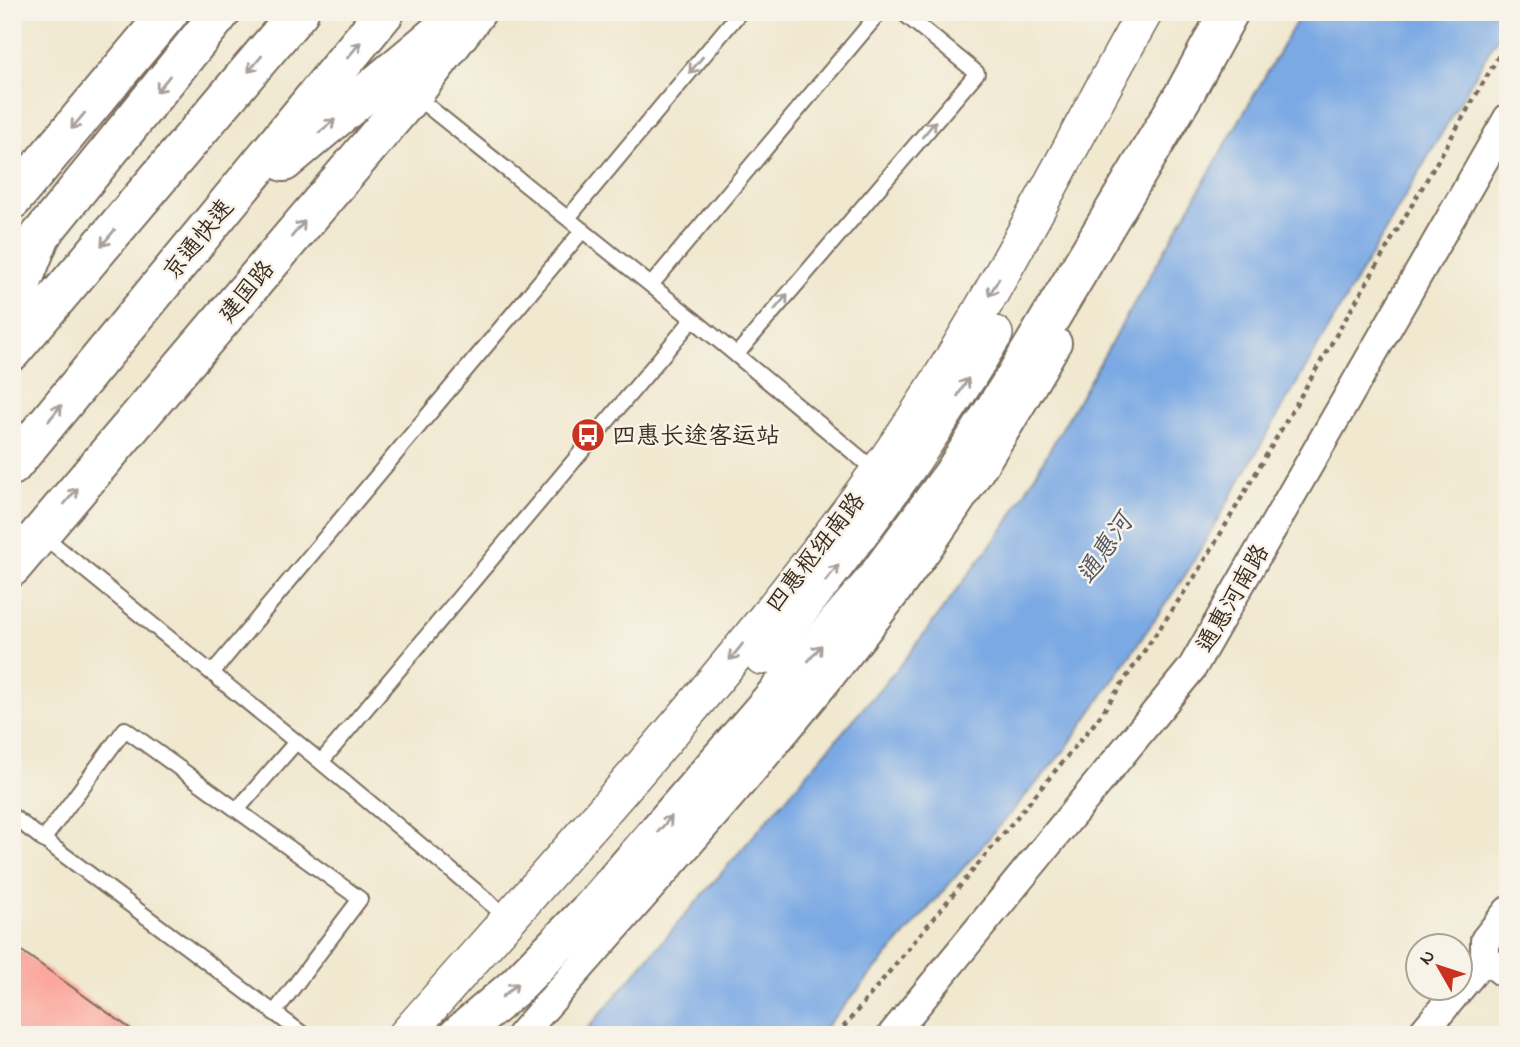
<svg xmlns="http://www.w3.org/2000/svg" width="1520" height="1047" font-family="'Indie Flower','LXGW WenKai TC',sans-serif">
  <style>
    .water { fill: #7aa9e4; stroke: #5a6a81; stroke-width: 2 }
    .building { fill: #fba79d }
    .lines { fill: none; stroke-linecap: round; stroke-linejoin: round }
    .service-casing { stroke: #7a6c5c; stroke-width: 18 }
    .minor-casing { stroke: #7a6c5c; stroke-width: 32 }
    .tertiary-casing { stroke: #7a6c5c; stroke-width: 38 }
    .secondary-casing { stroke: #7a6c5c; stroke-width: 42 }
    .motorway-casing { stroke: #7a6c5c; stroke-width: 42 }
    .path { stroke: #7a6c5c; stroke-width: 4.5; stroke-dasharray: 5 5; stroke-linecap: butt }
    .service { stroke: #fff; stroke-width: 14 }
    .minor { stroke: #fff; stroke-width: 28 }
    .tertiary { stroke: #fff; stroke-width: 35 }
    .secondary { stroke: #fff; stroke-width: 38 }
    .motorway { stroke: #fff; stroke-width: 38 }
    .oneway { stroke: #a79f9a }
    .labels { text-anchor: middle; stroke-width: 5; stroke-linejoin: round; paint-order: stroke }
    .street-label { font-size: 24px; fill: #3b2a1e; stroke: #f7f3e8 }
    .poi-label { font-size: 24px; fill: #3b2a1e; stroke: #f7f3e8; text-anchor: start }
    .water-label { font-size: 26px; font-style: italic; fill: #515663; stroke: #f7f3e8 }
  </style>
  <rect width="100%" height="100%" fill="#f7f3e8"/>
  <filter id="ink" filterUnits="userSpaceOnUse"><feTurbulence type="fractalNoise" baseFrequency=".0143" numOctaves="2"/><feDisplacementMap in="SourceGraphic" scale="14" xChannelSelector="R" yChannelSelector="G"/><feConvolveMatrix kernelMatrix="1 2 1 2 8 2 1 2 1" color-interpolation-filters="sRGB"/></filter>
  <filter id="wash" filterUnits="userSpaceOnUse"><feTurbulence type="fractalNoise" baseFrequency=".00686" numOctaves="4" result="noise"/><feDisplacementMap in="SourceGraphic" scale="28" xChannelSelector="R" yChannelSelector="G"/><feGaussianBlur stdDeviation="1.57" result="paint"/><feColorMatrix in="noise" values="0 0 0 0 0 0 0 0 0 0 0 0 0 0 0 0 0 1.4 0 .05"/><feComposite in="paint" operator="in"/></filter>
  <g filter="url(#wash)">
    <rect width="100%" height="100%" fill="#f0e8cf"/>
    <path class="water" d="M1302 12H1508V19L1186 574 1065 750 819 1035H582L903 662 1008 522Z"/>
    <g id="blocks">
      <path class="building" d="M12 944 139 1035H12Z"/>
    </g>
  </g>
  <g filter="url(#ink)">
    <use href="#blocks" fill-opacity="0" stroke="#7a6c5c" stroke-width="2"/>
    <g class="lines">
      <g class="service-casing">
        <path id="service" d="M568 218 740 12
          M651 285 880 12
          M693 319 877 472
          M737 354 977 73 902 12
          M41 534 321 762 693 319 415 96
          M212 673 583 230
          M321 762 508 918
          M237 810 296 742
          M12 816 304 1035
          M43 840 125 729 360 899 274 1013"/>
      </g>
      <g class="minor-casing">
        <path id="minor" d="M1508 911 1485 940V958L1508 976
          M521 1035C652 884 790 736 909 575 963 501 1012 422 1057 343
          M892 1035 1192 668 1508 118
          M1421 1035 1485 958"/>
      </g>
      <g class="tertiary-casing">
        <path id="tertiary" d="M762 657C848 555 926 449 995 334
          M406 1035C567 852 733 671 876 474 981 329 1057 167 1145 12"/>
      </g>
      <g class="secondary-casing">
        <path id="secondary" d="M12 200 169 12
          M20 261 221 12
          M12 567 413 94 476 12
          M459 1035 515 987 593 907 874 581 953 474 1012 382 1186 91 1229 12"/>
      </g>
      <g class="motorway-casing">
        <path id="motorway" d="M284 162 463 12
          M12 308 41 235
          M12 351 299 12
          M12 466 385 12"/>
      </g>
      <path class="path" d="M837 1035 1098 719 1200 569 1508 40"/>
      <use href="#service" class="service"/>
      <use href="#minor" class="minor"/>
      <use href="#tertiary" class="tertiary"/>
      <use href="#secondary" class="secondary"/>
      <use href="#motorway" class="motorway"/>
    </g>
    <defs><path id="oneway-shaft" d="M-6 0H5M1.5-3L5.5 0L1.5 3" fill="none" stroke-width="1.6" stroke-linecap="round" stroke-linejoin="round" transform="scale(1.75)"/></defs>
    <g class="oneway">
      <use href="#oneway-shaft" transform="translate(354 50) rotate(-50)"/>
      <use href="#oneway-shaft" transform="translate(255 64) rotate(130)"/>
      <use href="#oneway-shaft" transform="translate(696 65) rotate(130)"/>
      <use href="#oneway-shaft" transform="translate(163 84) rotate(129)"/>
      <use href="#oneway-shaft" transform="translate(78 121) rotate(130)"/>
      <use href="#oneway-shaft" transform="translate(327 126) rotate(-40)"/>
      <use href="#oneway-shaft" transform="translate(929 129) rotate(-50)"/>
      <use href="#oneway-shaft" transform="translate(298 229) rotate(-50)"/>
      <use href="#oneway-shaft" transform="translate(108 238) rotate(130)"/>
      <use href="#oneway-shaft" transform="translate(994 287) rotate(120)"/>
      <use href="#oneway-shaft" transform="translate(781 302) rotate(-50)"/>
      <use href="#oneway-shaft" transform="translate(963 387) rotate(-59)"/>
      <use href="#oneway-shaft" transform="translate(55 413) rotate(-51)"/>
      <use href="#oneway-shaft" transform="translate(71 496) rotate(-50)"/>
      <use href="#oneway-shaft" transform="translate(832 573) rotate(-51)"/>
      <use href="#oneway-shaft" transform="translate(736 652) rotate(129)"/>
      <use href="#oneway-shaft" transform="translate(815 653) rotate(-50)"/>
      <use href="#oneway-shaft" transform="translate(665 824) rotate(-49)"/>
      <use href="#oneway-shaft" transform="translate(510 990) rotate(-42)"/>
    </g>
  </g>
  <defs>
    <g id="bus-disc" transform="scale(1.75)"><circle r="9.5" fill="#c8321e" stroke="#f7f3e8"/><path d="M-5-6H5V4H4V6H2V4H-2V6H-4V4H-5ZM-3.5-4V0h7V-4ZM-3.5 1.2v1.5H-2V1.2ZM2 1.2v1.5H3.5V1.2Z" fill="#fff"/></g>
  </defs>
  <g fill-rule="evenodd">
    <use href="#bus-disc" x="588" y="435"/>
  </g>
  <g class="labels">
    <g class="street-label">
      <text transform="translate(198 239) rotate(-51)" y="8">京通快速</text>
      <text transform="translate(246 291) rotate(-50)" y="8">建国路</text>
      <text transform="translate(815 552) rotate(-52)" y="8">四惠枢纽南路</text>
      <text transform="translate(1232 598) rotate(-60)" y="8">通惠河南路</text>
    </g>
    <g class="poi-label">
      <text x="612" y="443">四惠长途客运站</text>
    </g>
    <g class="water-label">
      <text transform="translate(1104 548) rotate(-56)" y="9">通惠河</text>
    </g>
  </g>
  <rect width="1520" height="1047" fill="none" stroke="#f7f3e8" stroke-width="42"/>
  <g transform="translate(1439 967) rotate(309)"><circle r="33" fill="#f7f3e8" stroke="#aca397" stroke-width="2"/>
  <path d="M0-5L12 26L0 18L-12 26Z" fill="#c8321e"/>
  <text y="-10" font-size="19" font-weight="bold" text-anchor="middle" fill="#3b2a1e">N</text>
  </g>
</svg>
